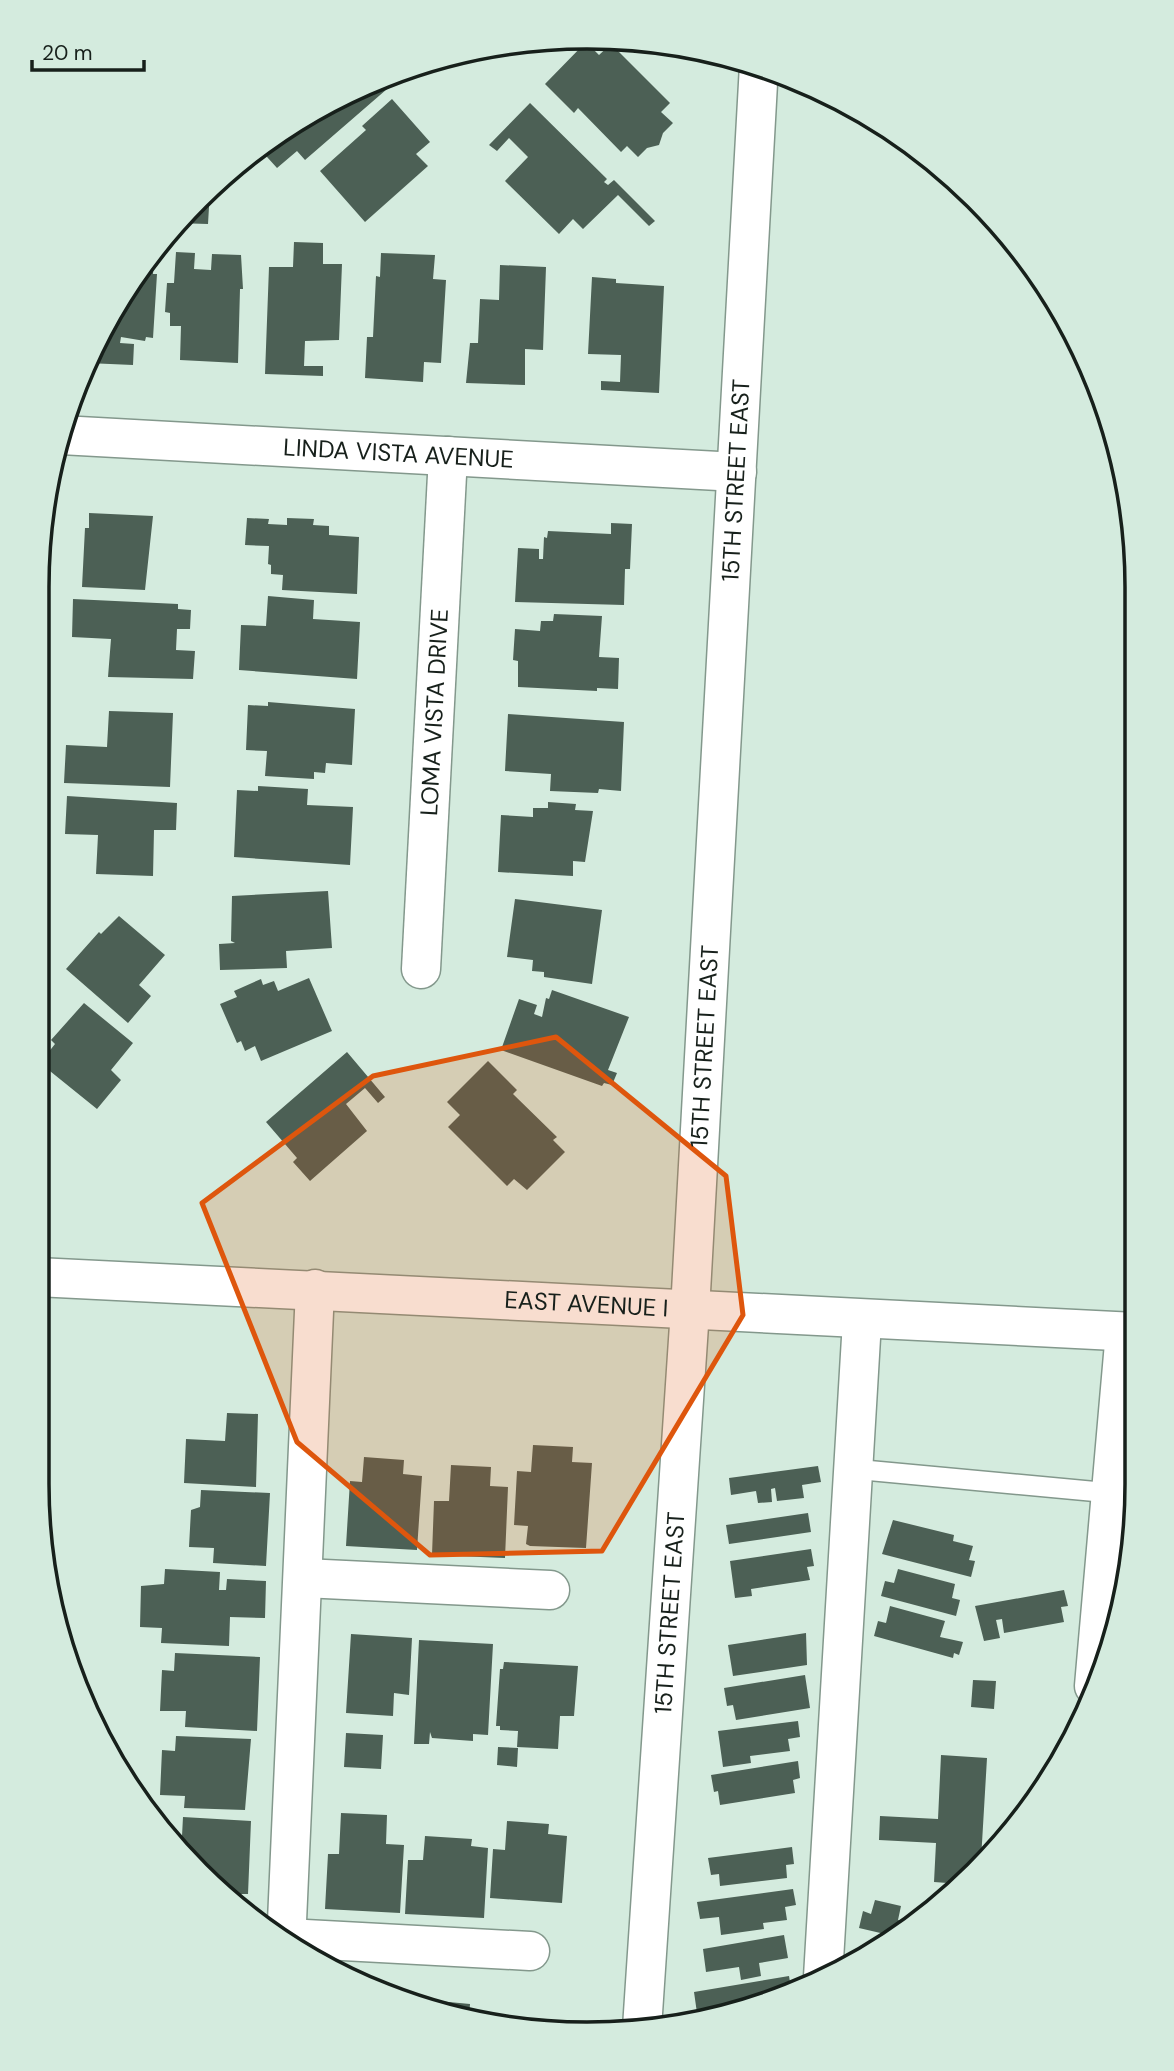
<svg xmlns="http://www.w3.org/2000/svg" width="1174" height="2071" font-family="'DM Sans',sans-serif">
  <style>
    .building { fill: #4c6055 }
    .lines { fill: none; stroke-linecap: round; stroke-linejoin: round }
    .lane-casing { stroke: #83988c; stroke-width: 22 }
    .street-casing { stroke: #83988c; stroke-width: 41 }
    .secondary-casing { stroke: #83988c; stroke-width: 41 }
    .primary-casing { stroke: #83988c; stroke-width: 41 }
    .lane { stroke: #fff; stroke-width: 19 }
    .street { stroke: #fff; stroke-width: 38 }
    .secondary { stroke: #fff; stroke-width: 38 }
    .primary { stroke: #fff; stroke-width: 38 }
    .marked { fill: #de560d; fill-opacity: 0.2; stroke: #de560d; stroke-width: 5; stroke-linejoin: round }
    .labels { text-anchor: middle; stroke-width: 7; stroke-linejoin: round; paint-order: stroke }
    .street-label { font-size: 24px; fill: #17201b; stroke: #d4ebde }
    .rim { fill: none; stroke: #17201b; stroke-width: 3.5 }
  </style>
  <rect width="100%" height="100%" fill="#d4ebde"/>
  <path class="building" d="M586 42 599 55 611 44 670 103 661 112 673 123 663 133 659 145 647 148 638 157 627 146 621 152 578 108 574 113 545 84Z
    M379 80 387 89 305 160 297 151 277 168 258 147 344 93Z
    M392 99 430 142 416 154 428 166 365 222 320 171 366 130 362 126Z
    M530 103 607 179 604 182 608 185 614 180 655 221 649 226 618 195 583 229 573 219 559 234 505 181 528 157 509 138 497 151 489 145Z
    M210 190 208 224 174 223Z
    M294 242 323 243V264H342L339 340 305 341 304 366H323V376L265 374 269 267H293Z
    M176 252 195 253 194 269 211 270 212 254 241 255 243 289H240L238 363 180 360 181 326H170V313L165 312 167 283H174Z
    M381 253 435 255 433 279 446 280 441 363 424 362 423 382 365 378 367 337H373L376 276 380 277Z
    M150 257H154L153 274H157L153 338 146 337 145 341 121 337 120 343 134 344 133 365 87 363 111 312Z
    M500 265 546 267 543 350 525 349V385L466 383 470 343H478L480 299 499 300Z
    M592 277 616 279V283L664 286 659 393 601 390V381L620 382 621 355 588 354Z
    M89 513 153 516 145 590 82 587 85 528H89Z
    M247 518 269 519 268 524 287 525V518L314 519 313 525 329 526V535L359 537 357 594 282 590 283 575 271 574V565L268 564 269 546 245 545Z
    M611 523 632 524 630 569H625L624 605 515 602 518 548 539 549V559H543L544 537 547 538 548 531 611 534Z
    M268 596 314 600 313 619 360 622 357 679 239 670 241 625 266 626Z
    M73 599 178 604V609L191 610 190 629H177L176 650 195 651 193 679 108 677 111 639 72 637Z
    M554 614 602 616 599 657 619 658 618 689 597 688V691L518 687V661L513 660 515 629 540 631 541 621H553Z
    M268 702 355 709 352 765 326 763 325 773 314 772V779L265 776 267 751 246 750 248 705 268 706Z
    M109 711 173 713 170 787 64 783 66 745 107 747Z
    M508 714 624 722 621 791 599 789 598 793 550 791 551 774 505 771Z
    M258 786 308 789 307 805 353 807 350 865 234 857 237 790 258 791Z
    M67 796 177 803 176 830H154L153 876 96 874 98 835 65 834Z
    M548 802 576 804 575 810 593 811 585 862 573 861V876L498 872 501 815 533 817V808H548Z
    M328 891 332 948 286 951 287 968 220 970 219 944 235 943 231 941 232 896Z
    M515 899 602 910 592 984 544 977V972L532 971 533 960 507 957Z
    M119 916 165 955 139 985 151 996 128 1023 66 969 99 932 101 934Z
    M309 978 332 1031 261 1061 255 1046 245 1051 241 1041 237 1043 220 1004 237 997 234 991 261 979 263 985 274 981 278 991Z
    M552 990 629 1017 608 1070 617 1073 612 1085 604 1083 602 1086 501 1050 519 999 537 1005 534 1014 542 1017 546 998 549 999Z
    M84 1003 133 1043 111 1070 121 1080 97 1109 40 1063 55 1044 51 1040Z
    M347 1052 385 1097 378 1103 365 1088 346 1104 367 1131 310 1181 293 1162 297 1158 266 1122Z
    M488 1061 517 1090 513 1094 557 1137 553 1140 565 1152 527 1190 514 1179 507 1186 448 1127 460 1115 447 1102Z
    M227 1413 258 1414 256 1487 184 1483 186 1439 225 1441Z
    M533 1445 573 1447 572 1462 592 1463 586 1548 530 1546 526 1544 528 1526 514 1525 517 1471 531 1472Z
    M364 1457 404 1460 403 1474 422 1476 417 1550 346 1546 350 1481 362 1482Z
    M451 1465 491 1467 490 1486 508 1487 505 1558 432 1555 434 1501H449Z
    M818 1466 821 1482 802 1485 804 1498 777 1501 775 1488 771 1489 772 1502 758 1503 756 1491 731 1495 729 1478Z
    M201 1490 270 1493 266 1566 213 1563 214 1548 189 1547 191 1510 200 1507Z
    M808 1513 811 1532 729 1544 726 1525Z
    M893 1520 954 1535 953 1541 973 1546 969 1560 975 1561 971 1577 882 1554Z
    M811 1549 814 1566 807 1567 810 1580 751 1589 752 1596 735 1598 730 1561Z
    M165 1569 220 1572 219 1590H226L227 1579 266 1581 265 1618 230 1617 229 1646 161 1643 162 1628 140 1627 141 1586 164 1584Z
    M898 1569 955 1584 952 1598 960 1600 956 1616 881 1596 885 1581 894 1583Z
    M1064 1590 1068 1606 1061 1607 1064 1622 1004 1633 1002 1619 996 1620 1000 1638 984 1641 975 1606Z
    M890 1606 945 1621 940 1637 963 1642 959 1655 954 1653 953 1658 874 1636 878 1621 886 1623Z
    M806 1633 807 1665 733 1676 728 1645Z
    M351 1634 412 1638 409 1695 394 1693 393 1716 346 1713Z
    M419 1640 493 1644 488 1735 473 1734V1741L432 1738 430 1732 429 1744H414Z
    M175 1653 260 1657 257 1731 185 1727 186 1711H160L162 1670 174 1671Z
    M504 1662 578 1666 574 1716H560L558 1749 517 1747 518 1731 500 1730V1726H496L500 1669H503Z
    M805 1675 810 1708 736 1720 733 1705 727 1706 724 1688Z
    M973 1680 996 1681 994 1709 971 1707Z
    M798 1721 800 1737 788 1739 790 1751 750 1756 751 1763 723 1767 718 1731Z
    M346 1733 383 1735 381 1769 344 1767Z
    M176 1736 251 1739 245 1810 184 1808 185 1796 160 1795 162 1750 175 1751Z
    M498 1747 518 1748 517 1767 497 1765Z
    M941 1755 987 1758 981 1860 961 1884 934 1882 936 1843 879 1840 880 1816 938 1819Z
    M798 1761 800 1778 793 1780 795 1793 720 1805 718 1791 714 1792 711 1775Z
    M341 1813 387 1815 386 1844 404 1845 400 1913 325 1909 328 1854H339Z
    M183 1817 251 1821 248 1894H230L170 1838 182 1836Z
    M507 1821 549 1824 548 1834 567 1836 562 1903 490 1898 493 1849 505 1850Z
    M425 1836 472 1839 471 1846 488 1848 484 1918 405 1914 408 1860H423Z
    M792 1847 794 1864 786 1865 787 1878 720 1886 719 1874 711 1875 708 1858Z
    M793 1889 796 1905 785 1907 787 1920 763 1923 764 1929 721 1935 719 1917 700 1919 697 1902Z
    M875 1900 901 1906 898 1920 909 1923 889 1935 859 1928 863 1911 871 1914Z
    M784 1935 788 1958 759 1963 761 1976 741 1980 739 1967 706 1972 703 1949Z
    M789 1976 792 1994 697 2013 694 1992Z
    M406 1998 470 2004 469 2018 444 2015Z"/>
  <g class="lines">
    <g class="lane-casing">
      <path id="lane" d="M853 1469 1111 1493"/>
    </g>
    <g class="street-casing">
      <g id="street">
        <path id="s1" d="M61 435 737 472"/>
        <path id="s2" d="M421 969 448 456"/>
        <path d="M304 1578 550 1590"/>
        <path d="M1094 1686 1125 1332"/>
        <path d="M287 1938 530 1951"/>
        <path d="M286 1944 315 1289"/>
        <path d="M823 1977 862 1321"/>
        <path id="s3" d="M642 2028 690 1310"/>
      </g>
    </g>
    <g class="secondary-casing">
      <g id="secondary">
        <path id="s4" d="M690 1310 759 65"/>
      </g>
    </g>
    <g class="primary-casing">
      <g id="primary">
        <path id="s5" d="M37 1277C403 1292 769 1316 1135 1332"/>
      </g>
    </g>
    <use href="#lane" class="lane"/>
    <use href="#street" class="street"/>
    <use href="#secondary" class="secondary"/>
    <use href="#primary" class="primary"/>
  </g>
  <path class="marked" d="M556 1037 726 1176 743 1315 602 1551 430 1555 297 1442 202 1203 373 1076Z"/>
  <g class="labels">
    <g class="street-label">
      <text dy="8" stroke="none"><textPath href="#s1" startOffset="338">LINDA VISTA AVENUE</textPath></text>
      <text dy="8" stroke="none"><textPath href="#s4" startOffset="831">15TH STREET EAST</textPath></text>
      <text dy="8" stroke="none"><textPath href="#s2" startOffset="257">LOMA VISTA DRIVE</textPath></text>
      <text dy="8" stroke="none"><textPath href="#s4" startOffset="264">15TH STREET EAST</textPath></text>
      <text dy="8" stroke="none"><textPath href="#s5" startOffset="550">EAST AVENUE I</textPath></text>
      <text dy="8" stroke="none"><textPath href="#s3" startOffset="416">15TH STREET EAST</textPath></text>
    </g>
  </g>
  <path d="M0 0H1174V2071H0ZM587 49H587A538 538 0 0 1 1125 587V1484A538 538 0 0 1 587 2022H587A538 538 0 0 1 49 1484V587A538 538 0 0 1 587 49Z" fill="#d4ebde" fill-rule="evenodd"/>
  <path class="rim" d="M587 49H587A538 538 0 0 1 1125 587V1484A538 538 0 0 1 587 2022H587A538 538 0 0 1 49 1484V587A538 538 0 0 1 587 49Z"/>
  <path d="M32 60v10h112v-10" fill="none" stroke="#17201b" stroke-width="3.5"/>
  <text x="42" y="60" font-size="21" fill="#17201b" stroke="#d4ebde" stroke-width="5" paint-order="stroke">20 m</text>
</svg>
